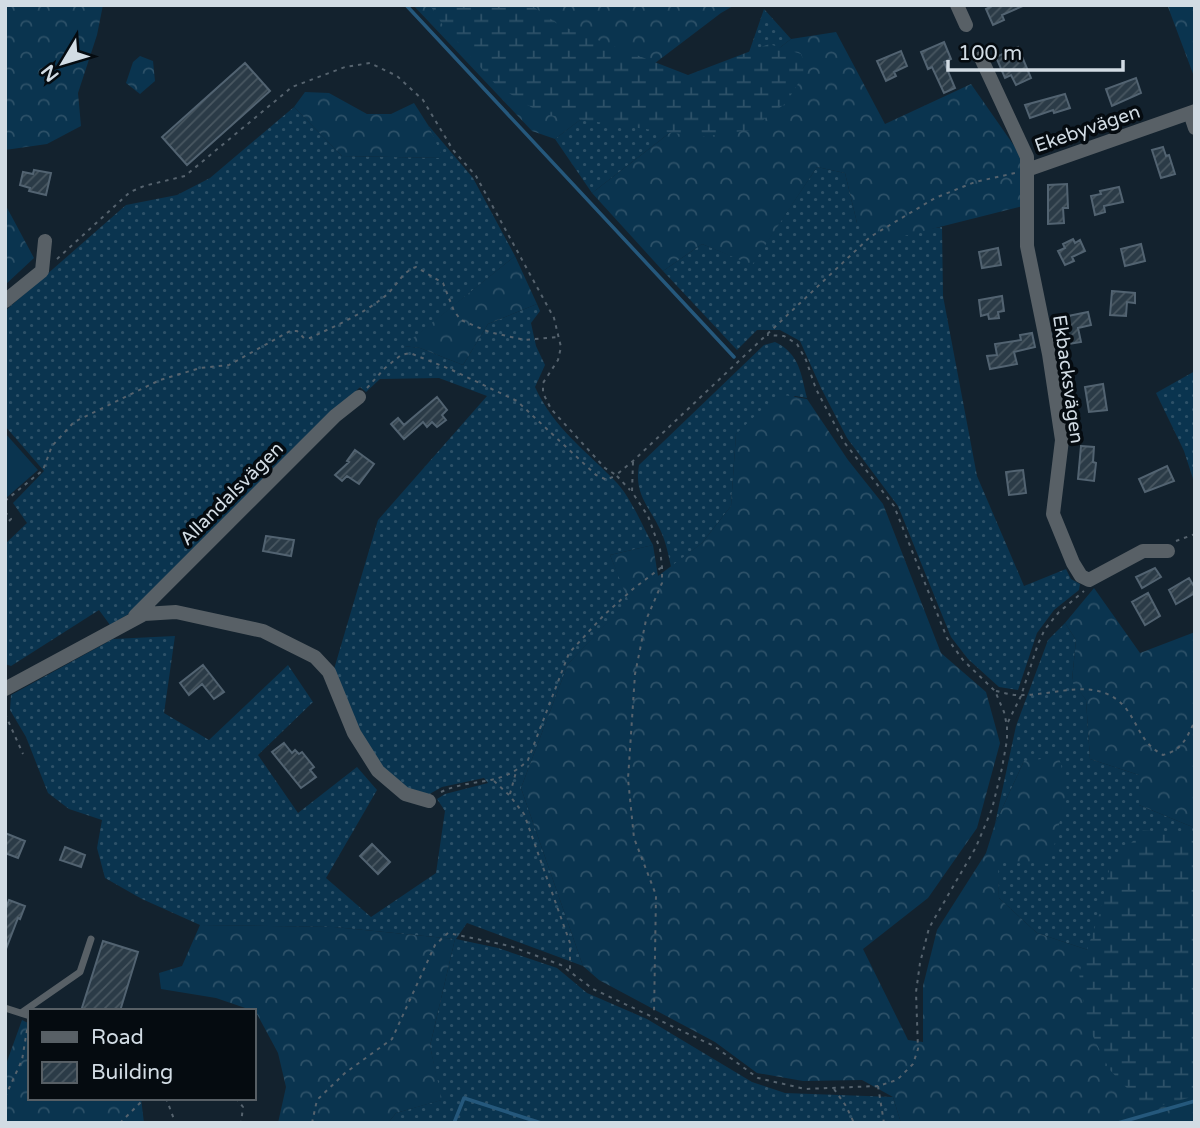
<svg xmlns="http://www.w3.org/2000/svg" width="1200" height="1128" font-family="'Varela Round',sans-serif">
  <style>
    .grass { fill: url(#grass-dots) }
    .forest { fill: url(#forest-crowns) }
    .wetland { fill: url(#wetland-marsh) }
    .garden { fill: #0a344f }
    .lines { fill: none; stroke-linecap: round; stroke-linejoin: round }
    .stream { stroke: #25587c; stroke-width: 3.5 }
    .building { fill: url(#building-hatch); stroke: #526371; stroke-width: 2 }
    .path { stroke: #56636e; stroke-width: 2; stroke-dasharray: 3.5 5; stroke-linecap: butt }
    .service { stroke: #586066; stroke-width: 7 }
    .minor { stroke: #586066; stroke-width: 14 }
    .labels { text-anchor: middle; stroke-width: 7; stroke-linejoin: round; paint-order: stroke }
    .street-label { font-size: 19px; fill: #d2dce4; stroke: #050b10 }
  </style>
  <defs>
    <pattern id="grass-dots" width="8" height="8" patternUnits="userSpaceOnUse" patternTransform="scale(1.75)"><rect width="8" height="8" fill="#0a344f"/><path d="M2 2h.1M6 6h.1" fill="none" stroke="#2d5168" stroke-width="1.8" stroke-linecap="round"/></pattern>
    <pattern id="forest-crowns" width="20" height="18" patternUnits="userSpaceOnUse" patternTransform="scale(1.75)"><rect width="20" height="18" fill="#0a344f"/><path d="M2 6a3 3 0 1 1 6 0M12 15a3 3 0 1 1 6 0" fill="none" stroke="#2d5168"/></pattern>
    <pattern id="wetland-marsh" width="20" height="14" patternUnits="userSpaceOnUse" patternTransform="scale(1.75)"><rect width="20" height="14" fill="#0a344f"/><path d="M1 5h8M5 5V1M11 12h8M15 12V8" fill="none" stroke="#2d5168"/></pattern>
    <pattern id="building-hatch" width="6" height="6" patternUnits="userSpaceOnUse" patternTransform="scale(1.75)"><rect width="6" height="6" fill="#2b3b47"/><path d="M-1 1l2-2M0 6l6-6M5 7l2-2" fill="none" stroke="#495761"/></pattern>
  </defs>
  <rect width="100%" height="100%" fill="#13222e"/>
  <path class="grass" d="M764 9 791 39 592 193 555 139 649 67 666 85 747 58Z
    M294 107 342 156 442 158 428 125 473 178 515 256 404 346 420 348 463 365 488 324 537 304 540 311 531 323 536 346 545 365 535 387C554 429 587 451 617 483 631 498 643 527 653 545L610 555 629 600 568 664 521 788 583 966 467 923 456 939 498 948 557 968 587 993 647 1019 752 1082 785 1093 893 1097 901 1123H388L396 1113 441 1100 430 1046 455 939 334 927 200 925 142 899 105 878 97 848 102 820 69 809 48 793 26 737 10 710 11 695 113 639 175 636 164 713 209 740 288 665 313 702 258 755 298 813 357 767 377 790 326 878 371 917 436 873 445 811 437 799 445 794 488 783 484 778 442 787 426 796 406 791 380 768 332 676 378 520 487 396 439 378 380 379 366 392 360 387 127 615 110 625 99 610 11 666 5 664V544L27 523 13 503 44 471 5 426V311L126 205 177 195 210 178Z
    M817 167 845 173 857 223 921 230 942 227 943 296 977 476 1024 586 1066 569 1071 579 1080 584 1079 590 1054 610 1037 633 1018 690 999 687 968 659 951 637 898 506 847 438 821 388 800 341 780 330H757L737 350 663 271 702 244 752 264Z
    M775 342C800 354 801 374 807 398L795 396 736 434 731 506 702 543 671 567C669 557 667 548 664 539 654 510 633 498 639 465L764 345Z
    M1195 371V485L1184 451 1156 393Z
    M1065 623 1076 640 1072 680 1086 700 1090 759 1139 775V805L1195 828V872L1088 950 1037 933 999 898 997 861H1008L1024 761 995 824 1016 726 1048 640Z"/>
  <path class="forest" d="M5 5H103L97 35 78 93 81 126 47 144 5 150Z
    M413 5H735L721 13 555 139 532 131Z
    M1172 5H1195V79L1168 7Z
    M836 32 885 124 971 84 1015 147 1021 160 1023 206 880 242 857 223 845 173 817 167 752 265 702 244 663 271 592 193 791 39Z
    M140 56 153 61 155 81 140 94 126 83 133 62Z
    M305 92 329 93 367 114H391L414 103 428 125 443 158 342 156 294 107Z
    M5 204 34 258 5 285Z
    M515 256 537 304 488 324 463 365 420 348 403 346Z
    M778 394 807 399 848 460 883 504 941 653 986 692 1000 743 977 828 928 898 863 949 908 1040 923 1042V986L937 930 986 853 995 824 1024 761 1059 757 1067 790 1050 864 998 861 999 898 1037 933 1088 950 1195 872V1123H901L893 1097 862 1080 803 1081 757 1073 715 1042 599 980 583 966 521 788 568 664 628 600 610 555 653 545 658 576 702 543 731 506 736 434Z
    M1094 588 1140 653 1195 632V828L1139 805V775L1090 759 1086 700 1072 681 1076 640 1065 623Z
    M200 925 334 927 455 939 430 1046 442 1100 396 1113 388 1123H278L286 1087 278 1053 257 1014 254 1011 216 998 161 989 159 973 182 966Z
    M22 1020 30 1024V1098H141L144 1123H5V1067Z"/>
  <path class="wetland" d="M430 5H531L559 25 688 75 769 44 801 54 807 69 786 103 750 130 701 137 542 114 496 85 442 24Z
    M1143 830 1195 835V1096L1156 1107 1140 1102 1109 1069 1086 1022 1079 973 1099 915 1110 866Z"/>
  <path class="garden" d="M5 433 38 470 5 499Z"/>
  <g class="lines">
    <path class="stream" d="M406 5 734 357
      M454 1123 464 1098 541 1123
      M1118 1123 1195 1101"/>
  </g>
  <path class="building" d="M994 5H1025L1002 15 1004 20 993 25 986 9Z
    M944 42 951 59 944 62 955 88 944 93 932 67 928 69 921 52Z
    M1018 47 1031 78 1016 85 1011 75 1005 78 996 57Z
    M901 51 907 66 894 72 896 76 886 81 877 61Z
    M245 63 270 91 187 165 162 137Z
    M1136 78 1141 93 1112 106 1106 89Z
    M1065 94 1070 108 1054 113 1053 110 1030 118 1025 105Z
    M1163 147 1166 156 1169 155 1175 174 1161 178 1152 150Z
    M34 170 51 173 46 195 29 191 30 188 20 185 23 172 33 174Z
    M1067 184 1068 208H1063L1064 223 1048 224V185Z
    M1119 187 1123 202 1104 206 1105 212 1095 215 1091 196 1101 194 1100 191Z
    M1073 239 1075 243 1080 240 1085 251 1072 257 1074 261 1065 265 1058 251 1065 248 1063 244Z
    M1141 244 1145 261 1125 266 1121 249Z
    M998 248 1001 265 982 268 979 252Z
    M1112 291 1135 293V303L1127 302 1126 316 1110 315Z
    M1002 296 1004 311 998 312 999 318 989 319 988 314 981 316 979 300Z
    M1088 312 1091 325 1078 328 1081 342 1068 344 1063 317Z
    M1032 333 1035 347 1014 352 1017 364 990 369 987 356 997 355 995 344 1021 340 1020 335Z
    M1103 384 1107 410 1089 412 1085 387Z
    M437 397 447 410 442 415 446 420 437 427 432 422 427 427 423 422 404 439 391 424 398 418 404 425Z
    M1081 446 1094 447 1093 462 1096 463 1094 481 1078 479Z
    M355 450 374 464 359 484 347 476 342 481 335 475 349 462 347 461Z
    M1167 466 1174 481 1145 492 1139 479Z
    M1023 470 1026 493 1009 495 1006 472Z
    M266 536 294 540 291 556 263 551Z
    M1155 568 1161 577 1142 588 1136 577Z
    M1189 578 1195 588V593L1176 604 1169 590Z
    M1148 593 1160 616 1145 625 1132 602Z
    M203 665 224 692 214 699 202 684 189 695 180 683Z
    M284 743 292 753 295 750 299 754 302 752 314 767 310 770 316 777 301 788 272 752Z
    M5 833 25 841 18 858 5 853Z
    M372 844 390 862 378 874 360 856Z
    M65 847 85 855 81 867 60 860Z
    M9 900 25 906 20 919 18 918 6 949 5 911Z
    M103 941 138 952 120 1011H81Z"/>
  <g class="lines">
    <path class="path" d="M57 259 130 192 144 186 185 176 292 87 345 67 370 63 397 76 423 100 453 150 476 176 554 318 561 347 558 360 543 383V393L551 409 605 468 616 475 633 461 870 237 935 198 975 182 1015 173
      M367 388 385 368 401 355 410 353 452 370 517 401 596 475 607 480 616 475 630 490
      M633 462 632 492 648 516 660 549 662 567V583L646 620 635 674 628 779 634 838 656 895 654 1014
      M5 501 43 470 52 446 74 422 160 380 200 368 229 365 290 331H297L304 338H310C335 326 363 314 384 297 396 288 401 272 416 267L443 283 454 311 461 320 489 332 525 340 558 337
      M5 512 11 519 5 525
      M1176 541 1195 534
      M996 691C1005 693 1014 696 1023 695 1056 695 1096 677 1123 705 1139 723 1139 742 1163 755 1183 750 1186 738 1195 721
      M5 714 23 754
      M1008 722 1021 696 1038 644 1045 629 1059 612 1084 591
      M494 781 510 796 524 814 570 943V969
      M441 792C472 777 501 788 528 760L569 653 604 615 633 589 662 567
      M510 794 516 772
      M878 1086 884 1123
      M834 1089 846 1106 854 1123
      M5 1097 22 1060 28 1024
      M166 1098 175 1122
      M236 1098 243 1107 241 1123
      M120 1123 145 1098
      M312 1123 317 1100 345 1073 392 1039 435 945 448 933 510 946 561 965 593 989 714 1046 758 1078 805 1089 878 1086 897 1080 913 1064 918 1049 916 992 920 963 929 928 976 847 992 809 1002 768 1007 740V726L1004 712 995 691 963 660 947 638 894 506 844 442 816 389 806 360 797 344 784 336 767 335"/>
    <path class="service" d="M5 1008 30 1016
      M21 1013 80 972 91 939"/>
    <path class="minor" d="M957 5 966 25
      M981 58 1027 157V246L1049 354 1062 440 1053 514 1073 563 1081 576 1089 580 1143 551H1168
      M1190 113 1195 128
      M1027 170 1195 111
      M5 301 42 271 45 241
      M135 616 335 416 359 397
      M5 689 144 614 176 612 263 631 315 657 329 672 354 733 378 771 405 794 429 801"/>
  </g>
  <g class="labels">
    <g class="street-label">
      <text transform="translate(1087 128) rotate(-19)" y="7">Ekebyvägen</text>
      <text transform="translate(1069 379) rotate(82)" y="7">Ekbacksvägen</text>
      <text transform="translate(231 493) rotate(-45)" y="7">Allandalsvägen</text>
    </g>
  </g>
  <rect width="1200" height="1128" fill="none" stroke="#d2dce4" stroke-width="14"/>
  <rect x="28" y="1009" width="228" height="91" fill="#050b10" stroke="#575f65" stroke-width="2"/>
  <rect x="42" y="1032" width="35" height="10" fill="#586066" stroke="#575f65" stroke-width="2"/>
  <text x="91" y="1044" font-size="21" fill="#d2dce4">Road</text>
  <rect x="42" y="1062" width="35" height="21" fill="url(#building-hatch)" stroke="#575f65" stroke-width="2"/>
  <text x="91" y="1079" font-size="21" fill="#d2dce4">Building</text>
  <g transform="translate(63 63) rotate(232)" stroke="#050b10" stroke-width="5" paint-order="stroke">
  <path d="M0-5L12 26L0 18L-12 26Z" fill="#d2dce4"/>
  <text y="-10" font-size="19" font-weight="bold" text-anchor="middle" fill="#d2dce4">N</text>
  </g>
  <path d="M948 60v10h175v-10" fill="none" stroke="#d2dce4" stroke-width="3.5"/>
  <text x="958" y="60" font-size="21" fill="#d2dce4" stroke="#050b10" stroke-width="5" paint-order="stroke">100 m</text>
</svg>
